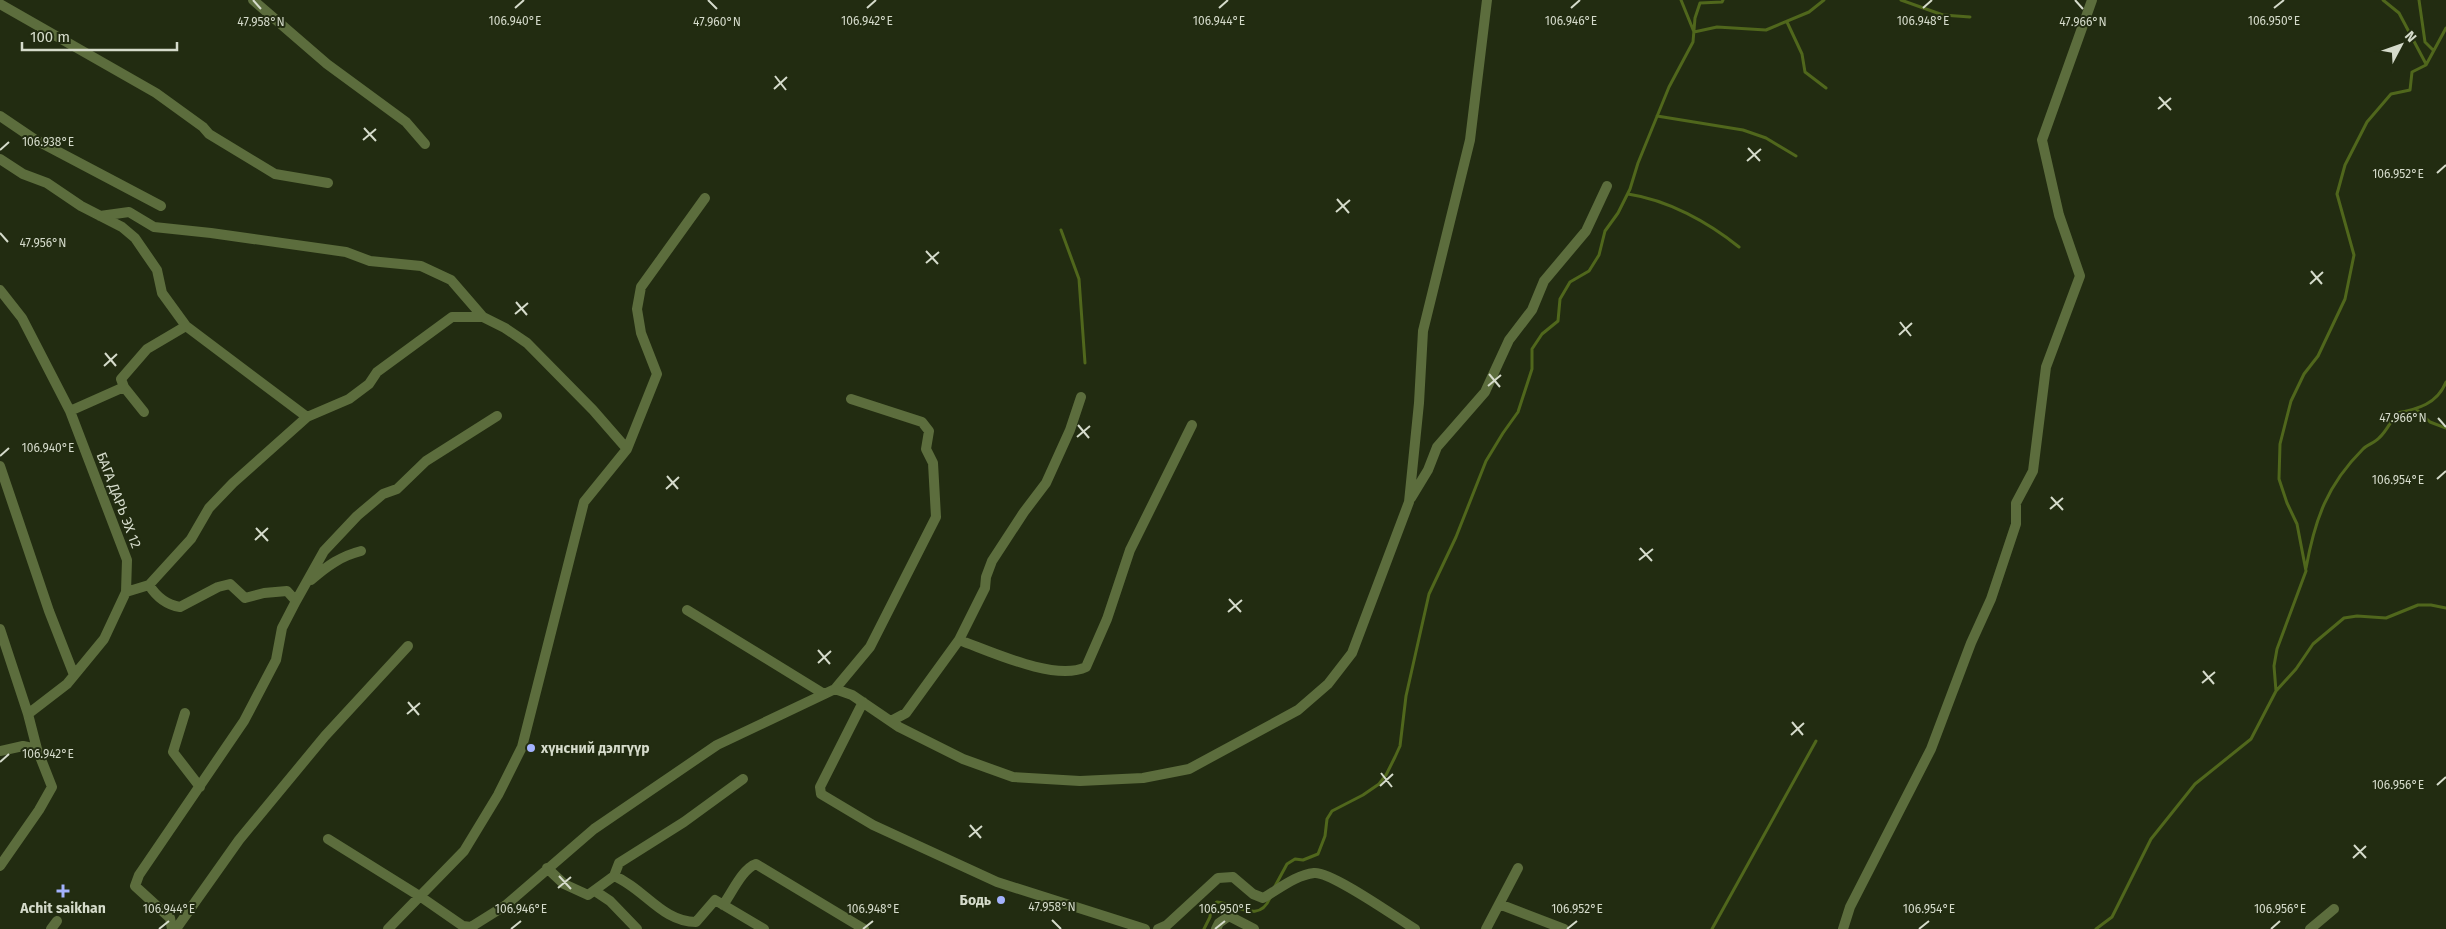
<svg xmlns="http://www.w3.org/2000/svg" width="2446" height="929" font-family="'Fira Sans',sans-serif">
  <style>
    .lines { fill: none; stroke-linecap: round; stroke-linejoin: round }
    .stream { stroke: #50671c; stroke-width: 3 }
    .street { stroke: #5c6d3d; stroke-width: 10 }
    .ticks { fill: none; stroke: #d5dbcb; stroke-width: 2 }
    .poi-dot { fill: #a3b2fd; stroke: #222c11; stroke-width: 2 }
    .labels { text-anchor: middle; stroke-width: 4; stroke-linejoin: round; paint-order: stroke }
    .street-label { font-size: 14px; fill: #d5dbcb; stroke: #222c11 }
    .poi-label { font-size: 14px; font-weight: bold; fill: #d5dbcb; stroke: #222c11; text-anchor: start }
    .ticks-label { font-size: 12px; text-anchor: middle; fill: #d5dbcb; stroke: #222c11; stroke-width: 4; stroke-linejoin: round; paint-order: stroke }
  </style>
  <rect width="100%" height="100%" fill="#222c11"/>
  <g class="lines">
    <path class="stream" d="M1681 0 1694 32 1717 27 1766 30 1809 12 1824 0
      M1901 0 1943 15 1970 17
      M2383 0 2399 13 2426 64
      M2419 0 2425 42 2433 50
      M1787 22 1802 54 1805 72 1826 88
      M1657 116 1743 130 1766 138 1796 156
      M1628 194C1668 200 1708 222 1739 247
      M1061 230 1079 279 1085 363
      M2416 409 2430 422 2446 428
      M2306 568C2315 519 2327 485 2363 449 2367 445 2374 443 2379 438 2386 432 2391 421 2397 413 2418 409 2437 404 2446 382
      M2276 691 2296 669 2313 644 2344 618 2357 616 2386 618 2418 605H2431L2446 608
      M1274 888 1287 864 1295 859 1303 860 1318 854 1325 836 1327 819 1332 811 1363 795 1379 784 1386 775 1395 757 1400 746 1406 696 1429 594 1456 537 1486 461 1503 433 1518 412 1532 369V349L1542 334 1558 321 1560 299 1570 282 1589 271 1599 255 1605 231 1618 213 1630 189 1638 163 1669 87 1693 42 1695 18 1700 3 1722 2 1723 0
      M1204 929 1210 917 1211 907 1217 902C1237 904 1259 924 1270 898
      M1712 929 1816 741
      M2096 929 2112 917 2151 839 2195 784 2251 739 2276 691 2274 666 2277 649 2306 571 2297 524 2287 503 2279 479 2280 444 2291 401 2304 374 2318 356 2345 299 2354 255 2337 194 2345 165 2367 122 2391 94 2410 90 2412 72 2426 65 2446 28"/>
    <path class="street" d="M253 0 327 64 406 122 425 144
      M0 4 156 93 203 127 209 134 275 174 328 183
      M0 116 34 139 161 206
      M0 159 23 174 47 183 81 206 122 227 135 238 157 270 162 293 186 326 307 417
      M100 216 129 212 154 227 211 233 346 252 370 261 421 266 451 280 483 317 505 328 527 343 593 410 627 449
      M0 290 22 318 70 411 127 560 126 592 104 639 67 684 28 714 37 749 52 787 39 810 0 866
      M124 387 144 412
      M70 411 124 387 121 379 147 349 186 326
      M0 466 49 611 74 675
      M1411 498 1428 470 1437 447 1485 392 1509 340 1532 310 1544 281 1586 231 1607 186
      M311 580C327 566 341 556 361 551
      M149 585C156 596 167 605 180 607L218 587 230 584 245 598 264 593 287 591 296 601 282 628 276 660 244 721 139 875 135 886 170 918 172 929
      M126 592 149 585 191 539 209 508 233 483 307 417 349 399 369 384 377 372 452 317H483
      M296 601 324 551 357 516 383 494 397 489 426 461 497 416
      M687 610 824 694
      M0 629 28 714
      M959 640 985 588 986 577 992 561 1024 512 1046 483 1070 430 1081 397
      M835 689 870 647 936 517 933 463 926 449 929 431 922 422 851 399
      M863 702 820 787 821 794 873 825 997 882 1145 929
      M185 713 173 752 200 787
      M891 721 906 713 959 640C990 651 1055 682 1086 667L1107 619 1130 550 1192 425
      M0 751 23 746 37 749
      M328 839 421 897 463 926 471 927 506 905 594 829 717 745 835 689 852 695 899 727 963 759 1013 777 1080 781 1143 778 1189 769 1298 710 1328 684 1352 653 1409 502 1419 403 1423 331 1470 140 1487 0
      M547 868 564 884 588 895 614 876C644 888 662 922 696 922L715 900 764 929
      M614 876 619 863 684 822 743 779
      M595 891 610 901 637 929
      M1499 904 1564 929
      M723 905C732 893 742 869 756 864L864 929
      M51 929 57 921
      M176 929 239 840 325 736 408 646
      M388 929 464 851 498 795 522 747 584 502 627 449 657 374 641 333 637 309 641 287 705 198
      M1158 929 1167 925 1218 878 1233 877 1253 894 1263 898C1279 889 1296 875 1314 873 1331 871 1397 918 1415 929
      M1216 929 1219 923 1229 916 1254 929
      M1486 929 1518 868
      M1843 929 1850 907 1931 749 1971 643 1991 599 2016 524V503L2033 471 2046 367 2080 276 2059 215 2042 140 2092 0
      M2310 929 2334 909"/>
  </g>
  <path class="ticks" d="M253 0 261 9M708 0 717 9M2075 0 2083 9M515 8 524 0M867 8 876 0M1219 8 1228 0M1571 8 1580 0M1923 8 1932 0M2274 8 2284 0M775 76 786 90M774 89 787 77M2159 97 2171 110M2158 109 2171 98M364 128 376 141M363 140 376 129M1748 148 1760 161M0 150 9 142M1747 161 1761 149M2437 173 2446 165M1337 199 1349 213M1336 212 1350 200M0 233 8 242M926 251 938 264M926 263 939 252M2311 271 2322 284M2310 284 2323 272M516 302 527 315M515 314 528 303M1900 322 1911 336M1899 335 1912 323M105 353 116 366M104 366 117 354M1489 374 1500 387M1488 386 1501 375M2438 418 2446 427M1078 425 1089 438M1077 437 1090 426M0 456 9 448M667 476 678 489M2437 479 2446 471M666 489 679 477M2051 497 2063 510M2050 509 2063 498M256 528 268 541M255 540 268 528M1640 548 1652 561M1639 560 1653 549M1229 599 1241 612M1228 612 1242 600M818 650 830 664M818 663 831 651M2203 671 2214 684M2202 683 2215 672M408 702 419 715M407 714 420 703M1792 722 1803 735M1791 735 1804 723M0 762 9 754M1381 773 1392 787M2437 785 2446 777M1380 786 1393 774M970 825 981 838M969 837 982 826M2354 845 2366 858M2353 858 2366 846M559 876 571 889M558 888 571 877M1052 920 1061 929M159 929 169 921M511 929 521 921M863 929 873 921M1215 929 1225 921M1567 929 1577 921M1919 929 1929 921M2271 929 2280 921"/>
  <g class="poi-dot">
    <circle cx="531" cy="748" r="5"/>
    <path d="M60.5 883.5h5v5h5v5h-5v5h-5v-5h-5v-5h5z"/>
    <circle cx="1001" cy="900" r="5"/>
  </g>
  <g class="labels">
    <g class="street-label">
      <text transform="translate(119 500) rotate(69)" y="5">БАГА ДАРЬ ЭХ 12</text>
    </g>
    <g class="poi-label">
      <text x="541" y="753">хүнсний дэлгүүр</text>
      <text x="991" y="905" text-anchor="end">Бодь</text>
      <text x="63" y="913" text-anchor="middle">Achit saikhan</text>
    </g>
  </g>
  <g class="ticks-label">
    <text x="515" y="25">106.940°E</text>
    <text x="867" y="25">106.942°E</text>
    <text x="1219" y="25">106.944°E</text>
    <text x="1571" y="25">106.946°E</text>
    <text x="1923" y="25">106.948°E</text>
    <text x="2274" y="25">106.950°E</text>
    <text x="261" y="26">47.958°N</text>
    <text x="717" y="26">47.960°N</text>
    <text x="2083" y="26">47.966°N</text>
    <text x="48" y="146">106.938°E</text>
    <text x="2398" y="178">106.952°E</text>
    <text x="43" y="247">47.956°N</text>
    <text x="2403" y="422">47.966°N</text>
    <text x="48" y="452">106.940°E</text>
    <text x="2398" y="484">106.954°E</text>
    <text x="48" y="758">106.942°E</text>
    <text x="2398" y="789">106.956°E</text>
    <text x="1052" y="911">47.958°N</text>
    <text x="169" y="913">106.944°E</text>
    <text x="521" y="913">106.946°E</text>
    <text x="873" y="913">106.948°E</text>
    <text x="1225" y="913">106.950°E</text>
    <text x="1577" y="913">106.952°E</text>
    <text x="1929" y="913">106.954°E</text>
    <text x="2280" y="913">106.956°E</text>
  </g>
  <g transform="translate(2401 45) rotate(49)" stroke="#222c11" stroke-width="4" paint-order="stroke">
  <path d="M0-4L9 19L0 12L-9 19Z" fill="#d5dbcb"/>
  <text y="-8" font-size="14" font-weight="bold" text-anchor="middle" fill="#d5dbcb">N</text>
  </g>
  <path d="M22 42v8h155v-8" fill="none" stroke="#d5dbcb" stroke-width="2.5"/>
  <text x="30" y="42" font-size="15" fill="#d5dbcb" stroke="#222c11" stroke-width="4" paint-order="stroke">100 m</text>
</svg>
